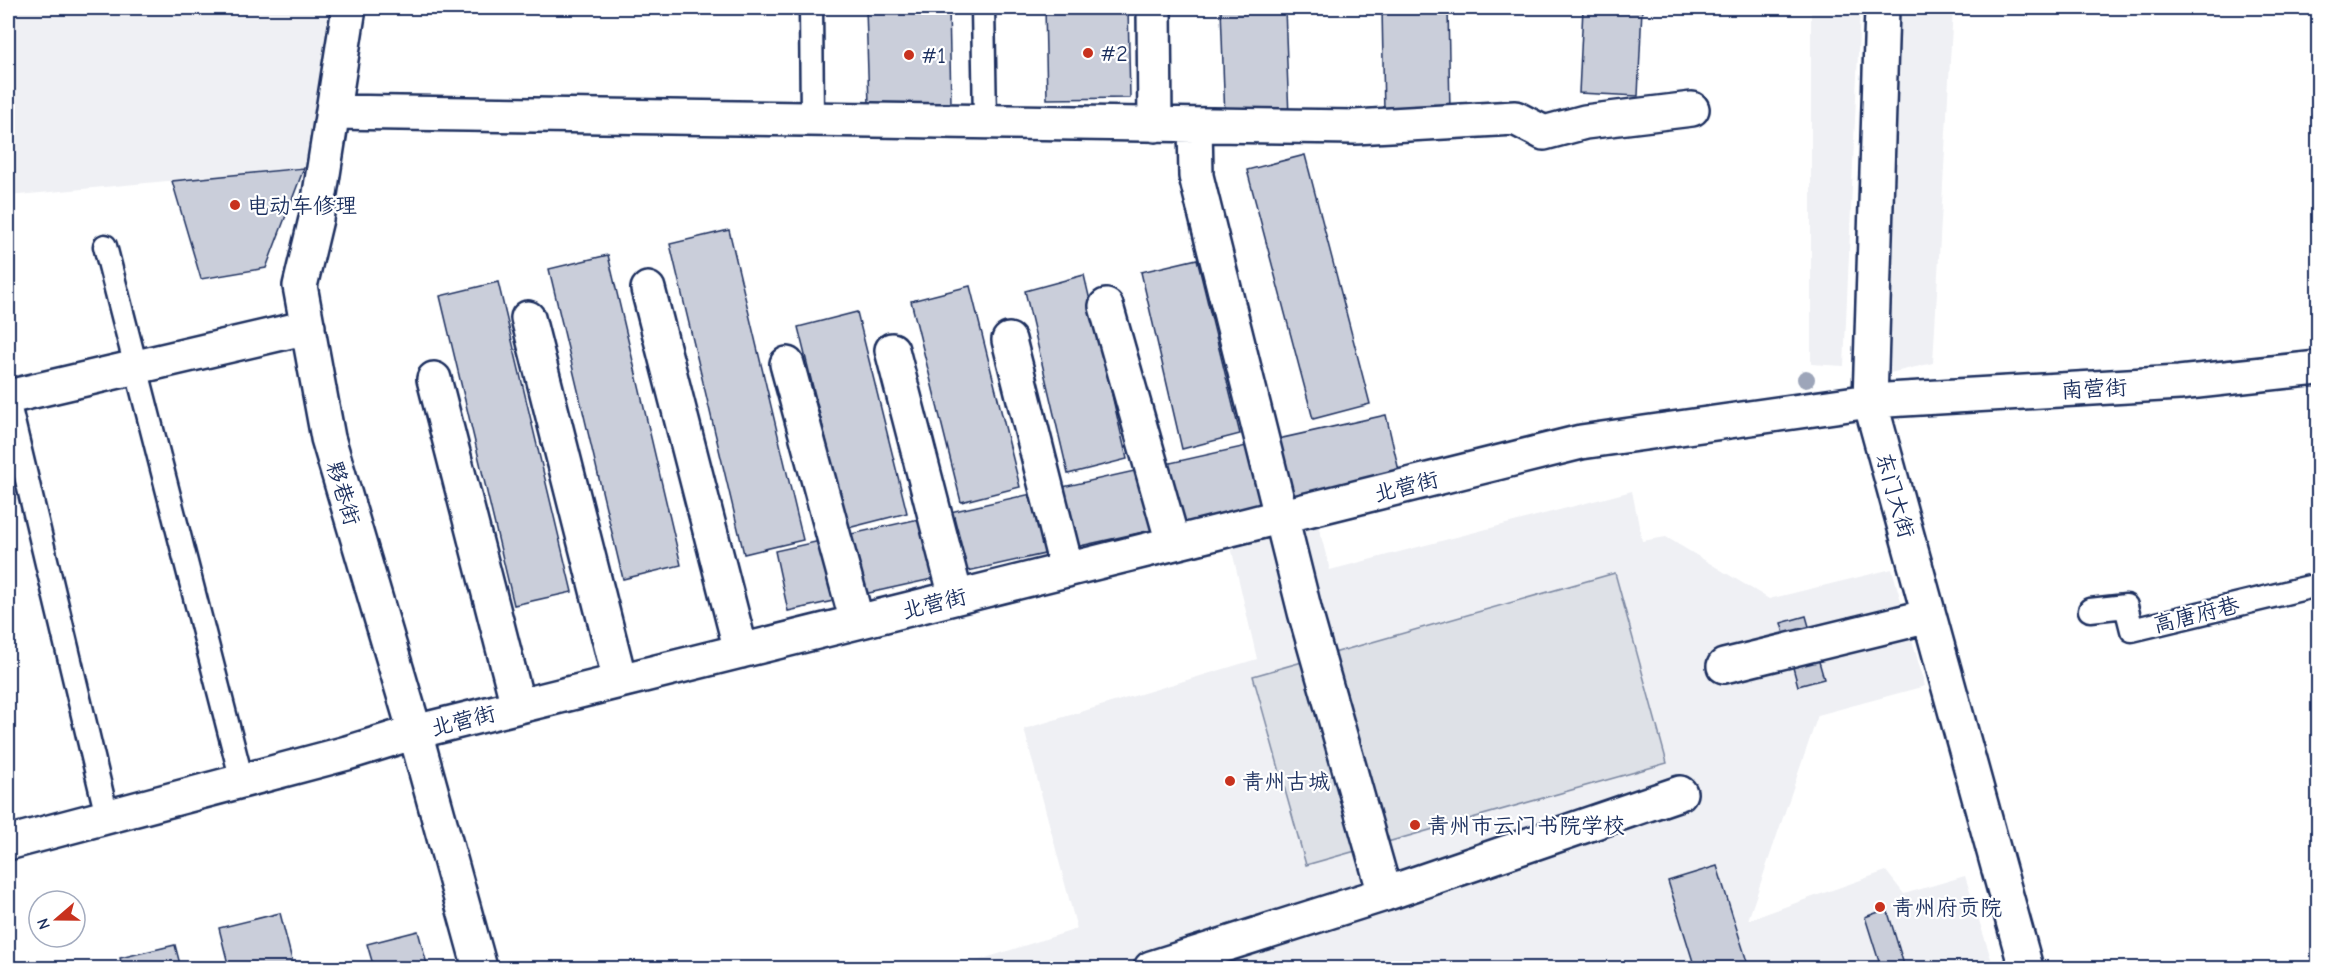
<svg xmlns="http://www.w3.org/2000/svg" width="2326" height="976" font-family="'Comic Neue','LXGW WenKai TC',sans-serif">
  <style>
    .built { fill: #eff0f4 }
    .green { fill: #dee1e7; stroke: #7c88a2; stroke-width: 1.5 }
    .building { fill: #caceda; stroke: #1b2f5e; stroke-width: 1.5 }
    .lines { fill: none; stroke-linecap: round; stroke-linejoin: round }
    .lane-casing { stroke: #1b2f5e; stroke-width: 27 }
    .street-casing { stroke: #1b2f5e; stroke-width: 38 }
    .lane { stroke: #fff; stroke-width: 22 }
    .street { stroke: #fff; stroke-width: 33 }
    .tree { fill: #9da5b9 }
    .poi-dot { fill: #c8321e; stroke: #fff; stroke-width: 2 }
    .labels { text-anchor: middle; stroke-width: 4.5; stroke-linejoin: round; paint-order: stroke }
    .poi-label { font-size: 22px; fill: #1b2f5e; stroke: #fff; text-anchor: start }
    .street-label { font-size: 22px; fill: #1b2f5e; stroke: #fff }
  </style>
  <rect width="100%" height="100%" fill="#fff"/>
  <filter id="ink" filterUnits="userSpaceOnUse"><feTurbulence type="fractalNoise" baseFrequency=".0167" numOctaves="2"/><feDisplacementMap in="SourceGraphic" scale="12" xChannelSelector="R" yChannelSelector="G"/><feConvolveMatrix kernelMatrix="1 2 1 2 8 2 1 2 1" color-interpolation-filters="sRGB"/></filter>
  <g filter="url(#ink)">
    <path class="built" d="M8 8H335L315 123 304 168 8 196Z
      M1811 8H1860L1844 366 1811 364Z
      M1900 8H1953L1933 363 1890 373Z
      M1632 491 1642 541 1666 537 1769 599 1892 569 1925 686 1818 715 1748 920 1886 871 1904 894 1965 876 1994 968H954L1077 929 1024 729 1257 659 1229 538 1316 517 1330 570Z"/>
    <path class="green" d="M1615 573 1667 763 1306 865 1253 676Z"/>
    <path class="building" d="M866 8H949L951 103 869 105Z
      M1045 8H1128L1130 98 1047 99Z
      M1221 8H1285L1289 118 1225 120Z
      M1382 8H1448L1450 112 1384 113Z
      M1583 8H1642L1638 96 1579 93Z
      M1305 155 1370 404 1313 419 1247 170Z
      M304 168 266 268 201 279 172 181Z
      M729 230 803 540 744 554 670 244Z
      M608 255 681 565 623 579 549 269Z
      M1197 259 1240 434 1182 449 1141 272Z
      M1084 275 1127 459 1068 474 1025 291Z
      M498 282 572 592 514 605 440 296Z
      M970 286 1020 487 961 502 911 301Z
      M857 312 907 513 848 528 798 327Z
      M1386 415 1400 475 788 611 775 551Z
      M1806 616 1824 679 1798 686 1781 623Z
      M1717 866 1749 968H1695L1668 881Z
      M1887 909 1905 968H1881L1865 917Z
      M280 913 294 968H229L219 928Z
      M418 931 428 968H374L367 944Z
      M175 945 181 968H123L120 958Z"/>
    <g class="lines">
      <g class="lane-casing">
        <path id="lane" d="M811 8 812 118
          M983 8 985 121
          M105 246 242 781
          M8 400 107 816
          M2090 610 2126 606 2132 630 2318 585"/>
      </g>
      <g class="street-casing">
        <path id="street" d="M349 8 316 219 300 286 328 438 415 732 480 968
          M1154 8 1155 125
          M1882 8 1870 401 2026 968
          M333 112 1355 127 1515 118 1544 133 1585 122 1692 109
          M1195 125 1196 176 1305 612 1385 894
          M648 289 741 651
          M1106 306 1173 543
          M528 318 620 681
          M1009 340 1067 570
          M892 350 956 597
          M787 364 857 622
          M434 379 518 706
          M8 397 308 327
          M1724 666 1929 616
          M8 843 347 753 415 732 1581 442 1870 401 2179 383 2318 368
          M1151 968 1385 894 1680 793"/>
      </g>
      <use href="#lane" class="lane"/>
      <use href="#street" class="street"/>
    </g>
    <circle class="tree" cx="1806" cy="379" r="9"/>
  </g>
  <g class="poi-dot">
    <circle cx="1088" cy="53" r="6"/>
    <circle cx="909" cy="55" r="6"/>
    <circle cx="235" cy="205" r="6"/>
    <circle cx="1230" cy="781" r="6"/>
    <circle cx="1415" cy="825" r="6"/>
    <circle cx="1880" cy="907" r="6"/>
  </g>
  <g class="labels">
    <g class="poi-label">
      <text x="1100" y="61">#2</text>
      <text x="921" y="63">#1</text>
      <text x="247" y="213">电动车修理</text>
      <text x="1242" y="789">青州古城</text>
      <text x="1427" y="833">青州市云门书院学校</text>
      <text x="1892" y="915">青州府贡院</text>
    </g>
    <g class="street-label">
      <text transform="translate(2094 388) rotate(-3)" y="8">南营街</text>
      <text transform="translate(1406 486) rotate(-14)" y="8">北营街</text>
      <text transform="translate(344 493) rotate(73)" y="8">夥巷街</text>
      <text transform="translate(1896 495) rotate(74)" y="8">东门大街</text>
      <text transform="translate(934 603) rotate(-14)" y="8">北营街</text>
      <text transform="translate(2196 614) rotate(-14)" y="8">高唐府巷</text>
      <text transform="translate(463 720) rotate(-14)" y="8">北营街</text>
    </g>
  </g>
  <rect width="2326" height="976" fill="none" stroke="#fff" stroke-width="30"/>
  <rect x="15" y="15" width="2296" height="946" fill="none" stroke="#1b2f5e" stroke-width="2" filter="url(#ink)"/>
  <g transform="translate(57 919) rotate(250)"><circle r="28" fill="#ffffff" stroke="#a4acbf" stroke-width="1.5"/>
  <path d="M0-4.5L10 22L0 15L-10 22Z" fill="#c8321e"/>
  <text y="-9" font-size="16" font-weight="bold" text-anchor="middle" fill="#1b2f5e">N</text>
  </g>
</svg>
